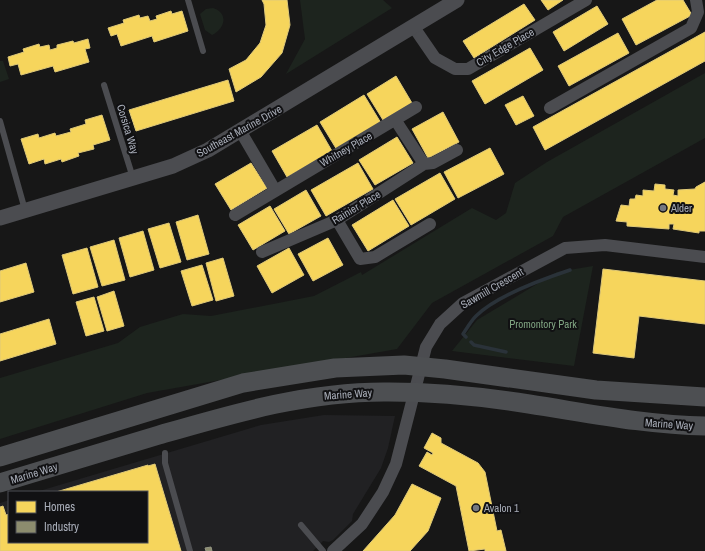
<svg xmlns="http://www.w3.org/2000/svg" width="705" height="551" font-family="'Archivo Narrow',sans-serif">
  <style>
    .built { fill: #212123 }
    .green { fill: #1d241e }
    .homes { fill: #f6d55c; stroke: #dfc978 }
    .industry { fill: #8c8c6e; stroke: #949684 }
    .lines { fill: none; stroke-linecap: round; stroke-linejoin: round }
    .stream { stroke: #2a3239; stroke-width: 3.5 }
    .service { stroke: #4b4c50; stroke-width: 6 }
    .minor { stroke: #4b4c50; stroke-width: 12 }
    .tertiary { stroke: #4b4c50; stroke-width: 15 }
    .primary { stroke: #4d4f52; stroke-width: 19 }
    .poi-dot { fill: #757880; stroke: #111113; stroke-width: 1.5 }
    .labels { text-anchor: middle; stroke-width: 4; stroke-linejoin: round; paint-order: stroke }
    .street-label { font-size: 11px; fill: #a8adb8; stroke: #111113 }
    .poi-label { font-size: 11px; fill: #a8adb8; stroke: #111113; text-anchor: start }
    .park-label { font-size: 11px; fill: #7fa381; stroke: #111113 }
  </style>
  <rect width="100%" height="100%" fill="#171717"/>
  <path class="built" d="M324 415 395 416 388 448 381 468 353 514 352 521 333 540 329 542 323 541 313 551H0V503L9 500V542H147V492H36L261 425Z"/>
  <path class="green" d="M300 0H383L392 8 286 74 305 39Z
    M213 8C229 13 225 29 212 35L205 30 200 14 206 9Z
    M0 61H3L9 79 0 82Z
    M705 73V138L563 217 553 236 432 303 397 349 147 393 0 439V378L118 343 140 327 183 314 211 316 314 296 361 272 362 275 472 208 496 220 506 213 515 183 547 162Z
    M593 266 574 366 452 351 477 320 557 272Z"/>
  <path class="homes" d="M262 0H287L290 25 282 53 261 77 236 92 229 69 246 60 260 43 266 25 264 4Z
    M541 0H563L548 10Z
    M657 0H683L692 15 636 45 622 19Z
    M524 4 535 20 474 58 463 41Z
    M597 6 608 24 564 51 553 32Z
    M171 11 172 14 182 11 188 31 154 42 152 36 121 46 117 34 111 36 108 28 124 23 123 20 139 15 140 18 148 16 150 21 157 19 156 16Z
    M705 32V61L545 150 533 127Z
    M618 33 629 53 569 86 558 66Z
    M88 39 90 48 85 49 89 62 55 72 53 66 21 75 18 64 10 66 8 57 24 52 23 49 39 44 40 47 49 45 50 50 57 48V45L73 41 74 43Z
    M530 48 543 70 485 104 472 81Z
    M396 76 412 103 383 120 367 94Z
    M228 80 234 101 136 131 129 110Z
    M364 95 381 123 337 150 320 122Z
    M523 96 534 116 516 125 505 105Z
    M443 112 459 142 428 158 412 129Z
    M102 115 110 140 93 145 94 149 78 153 79 156 62 162 61 159 45 164 44 159 29 164 21 139 38 134 39 138 55 133 56 136 71 132 70 129 86 124 85 120Z
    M317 125 332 151 287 177 272 151Z
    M397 137 413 163 375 185 359 160Z
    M490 148 504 174 458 198 444 172Z
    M251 163 267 188 231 210 215 184Z
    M358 163 373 189 326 216 311 190Z
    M440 173 455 199 411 225 395 199Z
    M705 182V231H699V233L673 229 674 224H669V229L627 226V222L616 221 621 205 629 206 630 199H635L636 195 643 196V190L654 191 655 184 665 185V189L674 190 673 195 678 196V190L695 189 696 187Z
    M306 190 321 216 289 234 274 209Z
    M393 200 409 226 368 251 352 225Z
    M270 206 285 231 253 250 238 225Z
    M198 215 209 254 187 260 176 222Z
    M169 223 181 262 160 268 148 229Z
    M143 231 154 270 130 277 119 238Z
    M328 238 343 265 313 281 298 254Z
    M114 240 125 280 102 286 90 247Z
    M87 248 98 287 73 294 62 255Z
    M289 248 304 275 272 293 257 266Z
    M223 258 234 296 216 301 206 263Z
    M26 263 34 292 0 302V271Z
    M202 265 213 300 192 306 181 271Z
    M603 269 705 281V324L639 316 634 358 593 353Z
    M114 291 124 326 107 331 97 297Z
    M94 297 104 331 86 336 76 302Z
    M49 319 56 344 0 361V334Z
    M432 433 441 438V443L478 463 485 472 497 531 501 530 506 551H485V549L469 551 456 486 419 466 427 452 432 455 433 453 424 448Z
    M155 464 181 551H0V507L3 506 6 515 9 514V542H147V492H56L148 465V466Z
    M412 484 441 498 428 531 410 551H363L395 515Z"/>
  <path class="industry" d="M211 547 212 551H206L205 548Z"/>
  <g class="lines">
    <path class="stream" d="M466 337 463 334C467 328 471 321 476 316 496 296 543 279 570 270
      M471 342 474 345 506 352"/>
    <path class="service" d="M188 0 203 51
      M104 85 133 178
      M0 121 25 210
      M165 453V463L190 551
      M301 525 323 551"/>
    <path class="minor" d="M413 26 435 58 455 69H468L586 0
      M550 108 691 28 698 12 696 0
      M396 121 424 164
      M241 132 275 190
      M235 215 416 107
      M337 220 360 259 375 257 430 224
      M262 252 337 220 424 164 433 163 457 150
      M333 551 362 524 383 492 396 464 426 347 440 324 463 303 565 248 605 245 705 257"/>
    <path class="tertiary" d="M0 218 173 166 208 150 457 0"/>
    <path class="primary" d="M0 457 243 383 335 368 404 365 445 369 596 390 705 397
      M0 483C53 467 106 451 159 435 235 413 309 391 389 392 434 392 485 397 529 404 588 413 646 425 705 426"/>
  </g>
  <g class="poi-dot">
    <circle cx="663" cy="208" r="4"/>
    <circle cx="476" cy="508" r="4"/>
  </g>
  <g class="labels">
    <g class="street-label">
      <text transform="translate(505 47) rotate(-30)" y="4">City Edge Place</text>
      <text transform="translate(128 129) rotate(73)" y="4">Corsica Way</text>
      <text transform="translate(239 131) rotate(-29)" y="4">Southeast Marine Drive</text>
      <text transform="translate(346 149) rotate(-30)" y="4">Whitney Place</text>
      <text transform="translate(356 207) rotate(-31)" y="4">Rainier Place</text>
      <text transform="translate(492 288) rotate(-30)" y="4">Sawmill Crescent</text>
      <text transform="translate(348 394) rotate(-4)" y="4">Marine Way</text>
      <text transform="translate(669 424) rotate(4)" y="4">Marine Way</text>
      <text transform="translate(34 473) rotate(-17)" y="4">Marine Way</text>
    </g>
    <g class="poi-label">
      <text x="671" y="212">Alder</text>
      <text x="484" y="512">Avalon 1</text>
    </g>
    <g class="park-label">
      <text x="543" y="328">Promontory Park</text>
    </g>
  </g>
  <rect x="8" y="491" width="140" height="52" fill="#111113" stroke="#4d4f55"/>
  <rect x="16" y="501" width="20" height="12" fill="#f6d55c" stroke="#4d4f55"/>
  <text x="44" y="511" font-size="12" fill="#a8adb8">Homes</text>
  <rect x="16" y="521" width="20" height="12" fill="#8c8c6e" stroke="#4d4f55"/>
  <text x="44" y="531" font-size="12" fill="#a8adb8">Industry</text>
</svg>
